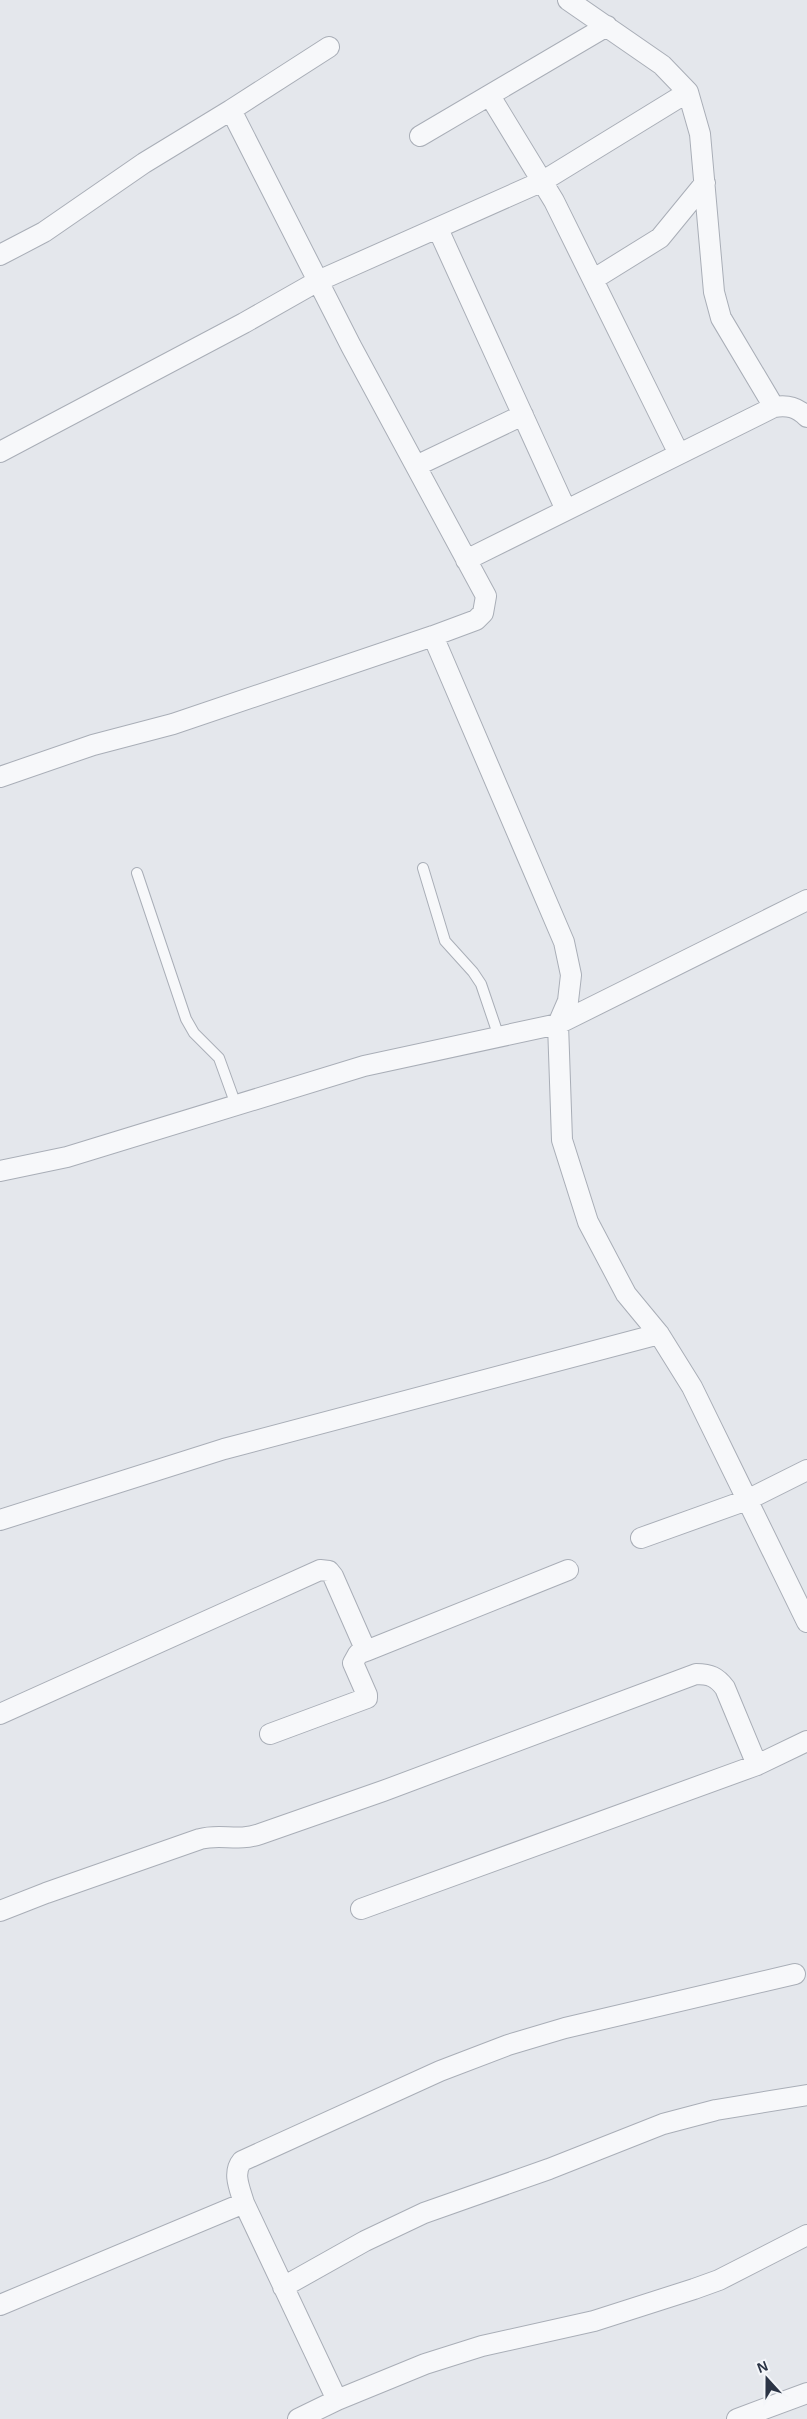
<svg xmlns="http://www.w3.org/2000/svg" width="807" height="2419" font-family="Helvetica,sans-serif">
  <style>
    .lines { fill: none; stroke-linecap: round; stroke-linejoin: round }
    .lane-casing { stroke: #a9aeb7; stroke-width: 12 }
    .street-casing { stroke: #a9aeb7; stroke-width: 22 }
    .lane { stroke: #f7f8fa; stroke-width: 10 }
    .street { stroke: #f7f8fa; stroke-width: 20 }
  </style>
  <rect width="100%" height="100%" fill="#e4e7ec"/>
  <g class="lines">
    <g class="lane-casing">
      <path id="lane" d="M423 868 445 941 473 972 481 984 499 1037
        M137 873 186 1019 194 1033 219 1058 236 1105"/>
    </g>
    <g class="street-casing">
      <path id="street" d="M568 0 662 65 688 92 700 134 714 292 721 318 774 407
        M490 96 554 201 679 454
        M231 110 329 47
        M420 136 607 26
        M438 229 566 510
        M0 255 44 232 144 163 231 110 351 346 486 596 483 613 476 620 433 636 173 724 93 745 0 777
        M594 279 660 238 705 183
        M0 452 244 323 318 281 543 181 688 92
        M416 466 523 415
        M466 560 774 407C788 405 797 407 807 417
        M433 636 564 942 571 975 568 1001 558 1024 562 1140 588 1222 626 1294 659 1334 692 1387 807 1622
        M0 1171 67 1157 364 1066 558 1024 807 900
        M0 1520 224 1449 659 1334
        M641 1538 747 1500 807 1470
        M0 1714 320 1570 329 1571 333 1576 366 1651 568 1570
        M270 1734 367 1698V1695L353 1663 358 1654 366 1651
        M361 1909 757 1765
        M0 1911 46 1893 200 1839C221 1833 237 1842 260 1834L383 1791 696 1674C710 1674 717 1677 725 1688L757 1765 807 1741
        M283 2287 365 2241 424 2213 549 2169 663 2124 716 2110 807 2095
        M0 2305 244 2203
        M337 2400 244 2203C240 2189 232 2173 242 2161L440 2071 508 2045 565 2028 795 1974
        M298 2419 337 2400 425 2364 482 2346 594 2321 694 2289 719 2280 807 2235
        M737 2419 807 2393"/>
    </g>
    <use href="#lane" class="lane"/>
    <use href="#street" class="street"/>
  </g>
  <g transform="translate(767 2379) rotate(339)" stroke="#f4f6f9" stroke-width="4" paint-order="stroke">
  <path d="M0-4L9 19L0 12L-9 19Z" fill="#2b3445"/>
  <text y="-8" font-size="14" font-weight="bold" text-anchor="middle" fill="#2b3445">N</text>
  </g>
</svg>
